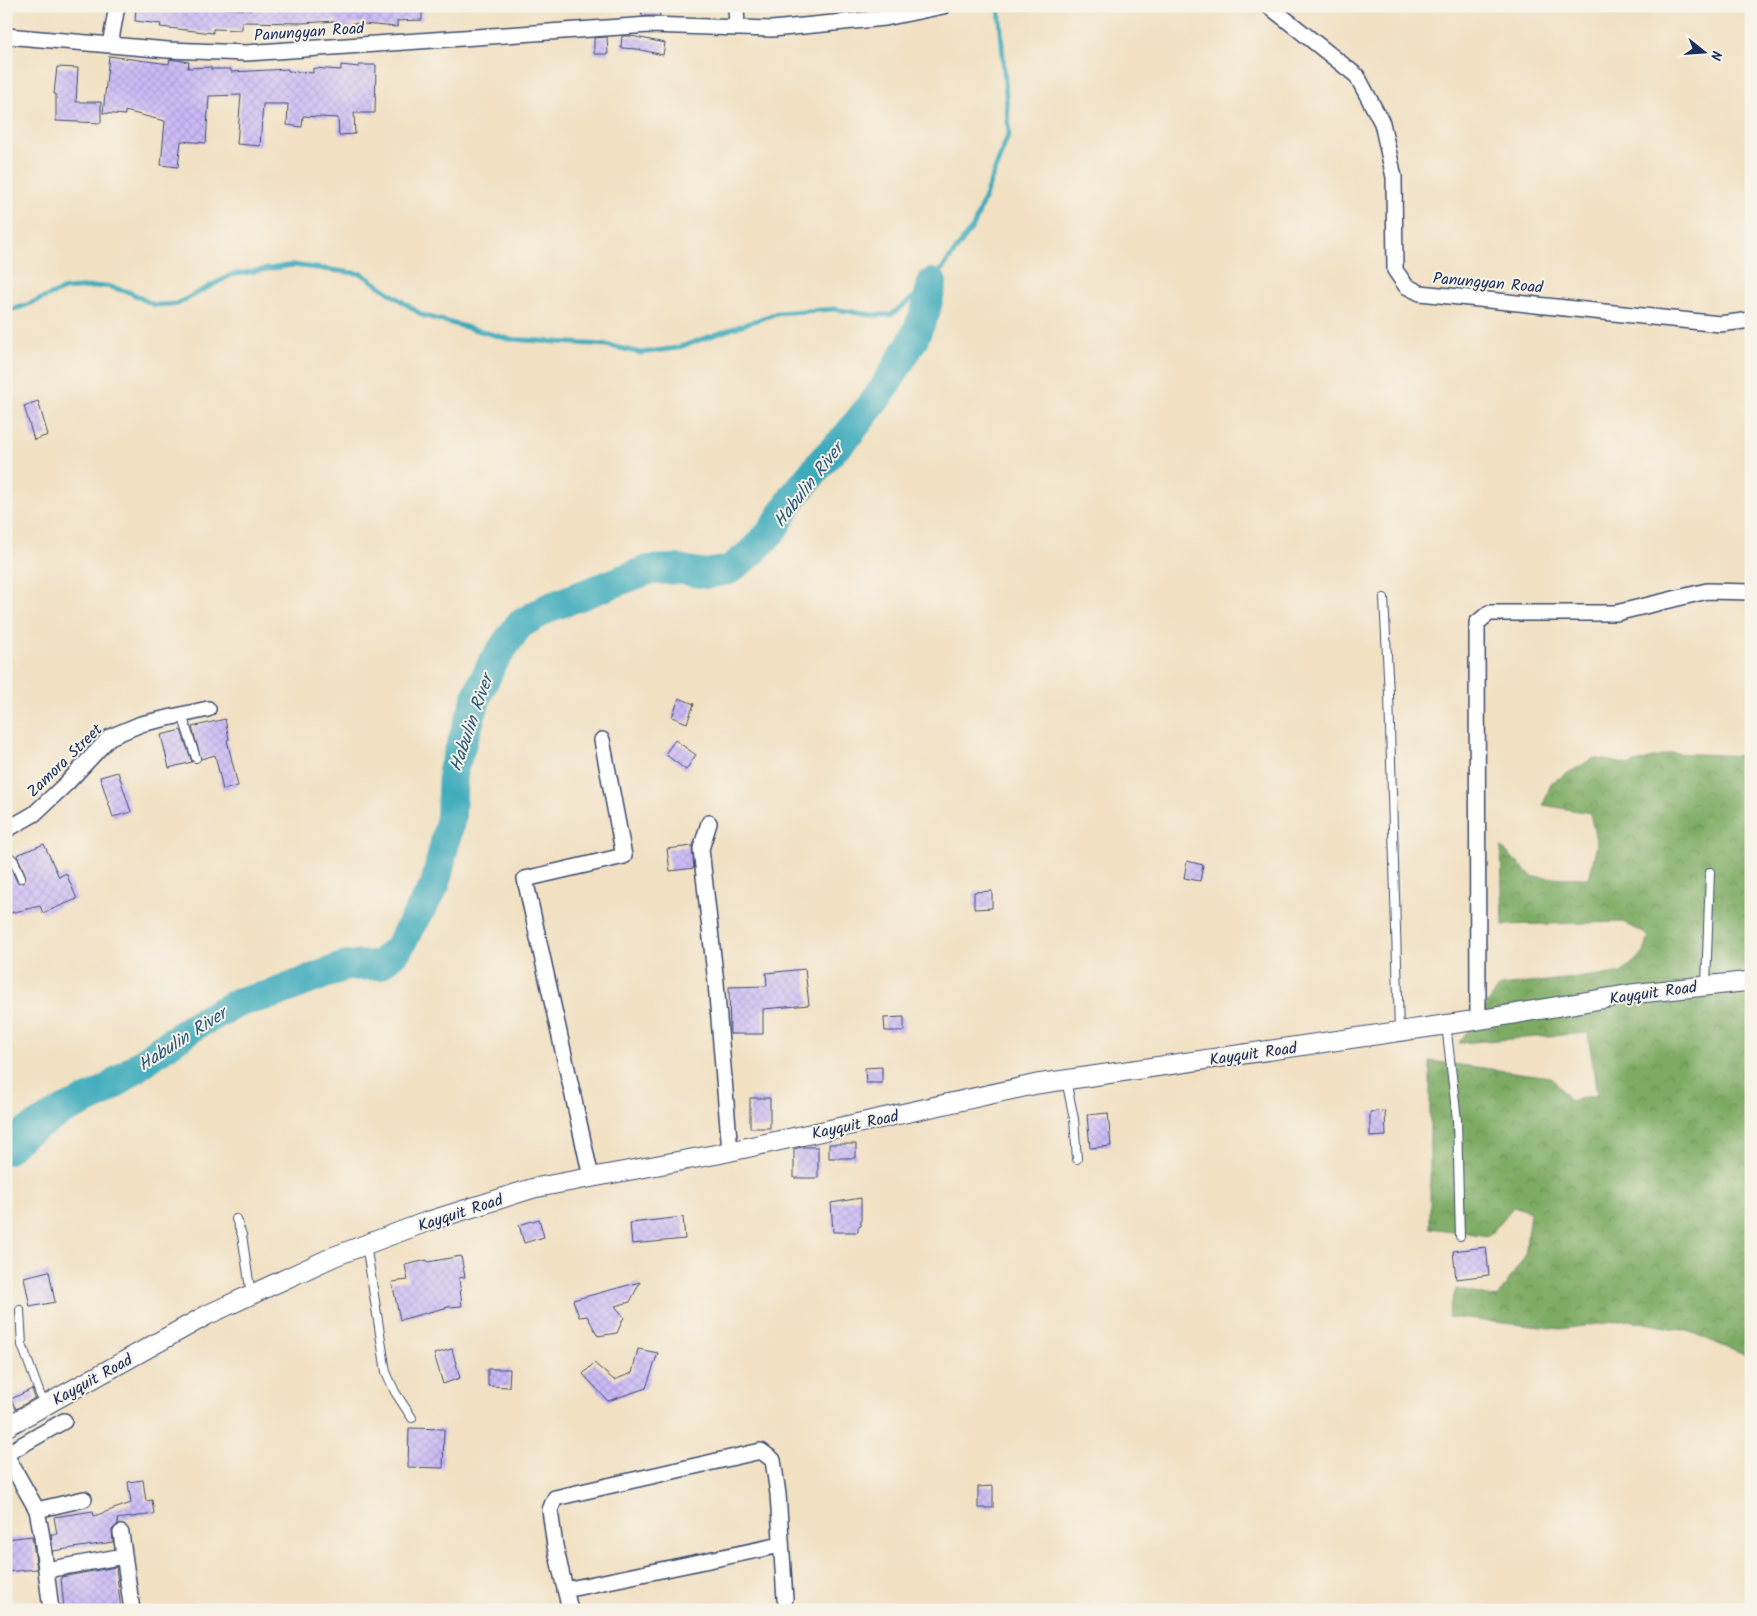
<svg xmlns="http://www.w3.org/2000/svg" width="1757" height="1616" font-family="Kalam,sans-serif">
  <style>
    .forest { fill: url(#forest-crowns); stroke: #4c6d61 }
    .lines { fill: none; stroke-linecap: round; stroke-linejoin: round }
    .stream { stroke: #3eabbc; stroke-width: 5 }
    .river { stroke: #3eabbc; stroke-width: 30 }
    .building { fill: url(#building-cross-hatch) }
    .service-casing { stroke: #3b4a6d; stroke-width: 10 }
    .minor-casing { stroke: #3b4a6d; stroke-width: 18 }
    .tertiary-casing { stroke: #3b4a6d; stroke-width: 21 }
    .service { stroke: #fff; stroke-width: 8 }
    .minor { stroke: #fff; stroke-width: 15 }
    .tertiary { stroke: #fff; stroke-width: 19 }
    .labels { text-anchor: middle; stroke-width: 4; stroke-linejoin: round; paint-order: stroke }
    .street-label { font-size: 16px; fill: #1b2f5e; stroke: #f7f3e8 }
    .water-label { font-size: 18px; font-style: italic; fill: #275a7f; stroke: #f7f3e8 }
  </style>
  <defs>
    <pattern id="forest-crowns" width="20" height="18" patternUnits="userSpaceOnUse" patternTransform="scale(1.25)"><rect width="20" height="18" fill="#7dab64"/><path d="M2 6a3 3 0 1 1 6 0M12 15a3 3 0 1 1 6 0" fill="none" stroke="#668c56"/></pattern>
    <pattern id="building-cross-hatch" width="8" height="8" patternUnits="userSpaceOnUse" patternTransform="scale(1.25)"><rect width="8" height="8" fill="#cab9f6"/><path d="M0 0l8 8M0 8l8-8" fill="none" stroke="#ad9fd5"/></pattern>
  </defs>
  <rect width="100%" height="100%" fill="#f7f3e8"/>
  <filter id="ink" filterUnits="userSpaceOnUse"><feTurbulence type="fractalNoise" baseFrequency=".02" numOctaves="2"/><feDisplacementMap in="SourceGraphic" scale="10" xChannelSelector="R" yChannelSelector="G"/><feConvolveMatrix kernelMatrix="1 2 1 2 8 2 1 2 1" color-interpolation-filters="sRGB"/></filter>
  <filter id="wash" filterUnits="userSpaceOnUse"><feTurbulence type="fractalNoise" baseFrequency=".0096" numOctaves="4" result="noise"/><feDisplacementMap in="SourceGraphic" scale="20" xChannelSelector="R" yChannelSelector="G"/><feGaussianBlur stdDeviation="1.12" result="paint"/><feColorMatrix in="noise" values="0 0 0 0 0 0 0 0 0 0 0 0 0 0 0 0 0 1.4 0 .05"/><feComposite in="paint" operator="in"/></filter>
  <g filter="url(#wash)">
    <rect width="100%" height="100%" fill="#f1e0c2"/>
    <path class="forest" d="M1671 753 1751 756V1358L1688 1331 1628 1320 1560 1329 1448 1317 1456 1289 1497 1298 1525 1256 1530 1212 1514 1206 1489 1236 1430 1228V1061L1551 1077 1570 1101 1597 1095 1588 1033 1459 1043 1500 986 1621 973 1644 953 1649 936 1623 922 1503 925 1501 847 1533 877 1589 878 1597 845 1590 813 1543 805 1551 783 1594 758 1629 765Z"/>
    <g class="lines">
      <path class="stream" d="M6 311 24 306 65 289 106 286 129 292 154 305 177 304 231 275 293 265 362 274 422 315 509 339 606 345 641 353 677 348 777 313 835 309 871 315H891L932 283 974 225 1009 133 999 6"/>
      <path class="river" d="M6 1150 23 1134 62 1111 102 1093 161 1049 196 1025 239 1002 273 994 345 966 379 965 397 950 435 885 451 817 453 770 479 691 493 662 519 625 548 608 648 570 677 569 706 574 729 570 751 553 772 531 794 496 824 459 847 436 882 391 913 340 925 313 932 283"/>
    </g>
    <g id="blocks">
      <path class="building" d="M136 6H196L251 10V6H331V9L349 6H422V20L397 21V27L352 23 353 28 338 30 337 21 302 23 242 22V30L213 29V33L160 27 161 24 135 21Z
        M641 6H659L660 16H642Z
        M622 36H631L665 43 663 55 637 49 621 48Z
        M607 37 608 54H594V38Z
        M109 56 169 64 170 59 176 60 189 62 188 68 211 67V69H231V72L288 69V71L313 73V68L341 70V65L359 67V65H376L375 113H354L355 134 339 135 338 118 303 116 302 127 287 125 288 104H263L260 146 237 144 241 95 209 96 206 143 181 141 178 167 161 165 165 121 125 111V115L103 113Z
        M57 67 78 68 76 102H101V123L56 121V94H54Z
        M38 401 48 435 34 440 24 406Z
        M679 698 694 704 687 723 672 717Z
        M225 719 229 739 227 740 238 786 223 790 215 755 201 759 192 727Z
        M181 730 192 762 169 768 161 735Z
        M675 740 696 755 686 770 665 754Z
        M118 772 131 812 113 817 100 777Z
        M44 844 59 877 66 873 77 899 43 913 40 906 6 914V867L10 866 17 882 24 883 26 876 17 855Z
        M692 846 694 868 670 871 667 849Z
        M1187 861 1203 865 1200 881 1184 878Z
        M992 891V908L974 909V892Z
        M805 969 809 1005 763 1009V1034H730L729 987 767 986 766 973Z
        M904 1017V1031H885L884 1018Z
        M882 1067V1083H866L865 1068Z
        M750 1098H770V1128H750Z
        M1385 1111 1386 1136 1370 1137V1112Z
        M1108 1113 1111 1146 1090 1148 1087 1115Z
        M829 1144H856V1158H829Z
        M802 1147H818V1178H794V1149Z
        M861 1198V1226L858 1227V1232H833L831 1203Z
        M683 1217 685 1239 632 1244 630 1223Z
        M539 1219 544 1237 524 1243 519 1225Z
        M1486 1247 1489 1275 1456 1279 1453 1251Z
        M461 1256 465 1277 459 1278 462 1306 448 1307 400 1320 392 1282 408 1280 405 1265 427 1260 428 1262Z
        M49 1271 55 1302 30 1307 24 1277Z
        M640 1282 630 1302 615 1306 624 1317 617 1333 598 1336 587 1316 579 1317 573 1300Z
        M452 1349 460 1378 443 1384 434 1354Z
        M638 1349 658 1353 646 1388 608 1401 583 1374 594 1363 614 1380 632 1373Z
        M488 1369H510L509 1387 488 1386Z
        M32 1389 35 1398 16 1409 11 1399Z
        M409 1428 444 1429 443 1468 408 1467Z
        M143 1480 146 1501 152 1500 154 1514 117 1519 118 1524 112 1530 113 1542 53 1551 51 1534H57L54 1517 93 1511 94 1516 131 1503 128 1482Z
        M993 1486V1508H978V1487Z
        M32 1536 37 1569 6 1572V1539Z
        M116 1567 121 1610H64L61 1577Z"/>
    </g>
  </g>
  <g filter="url(#ink)">
    <use href="#blocks" fill-opacity="0" stroke="#3b4a6d" stroke-width="1"/>
    <g class="lines">
      <g class="service-casing">
        <path id="service" d="M1384 598 1389 694 1399 1031
          M182 715 196 758
          M6 853 14 861 21 878
          M1706 985 1710 872
          M1446 1024 1457 1120 1460 1236
          M1066 1080 1074 1119 1077 1159
          M236 1219 242 1235 251 1295
          M366 1244 386 1372 395 1392 412 1418
          M20 1310 22 1345 44 1405"/>
      </g>
      <g class="minor-casing">
        <path id="minor" d="M736 6 737 28
          M1269 6 1357 76 1382 123 1394 177 1395 270 1406 286 1420 293 1720 324 1751 320
          M6 36 168 50 246 53 649 25 772 29 885 18 943 6
          M110 45 117 6
          M709 823 701 849 716 983 730 1151
          M6 830 34 814 68 782 110 737 141 724 208 709
          M1478 1020 1477 623 1489 613H1616L1707 591 1751 592
          M591 1177 525 879 624 856 602 740
          M6 1454 64 1421
          M6 1455 37 1510 42 1537 51 1610
          M37 1510 84 1499
          M121 1533 132 1610
          M46 1570 124 1556
          M565 1590 781 1545
          M570 1610 555 1546 550 1510 555 1498 761 1451 773 1460 778 1494 785 1599"/>
      </g>
      <g class="tertiary-casing">
        <path id="tertiary" d="M6 1427 207 1315 335 1256 426 1222 534 1188 718 1154 1037 1084 1478 1020 1631 994 1751 981"/>
      </g>
      <use href="#service" class="service"/>
      <use href="#minor" class="minor"/>
      <use href="#tertiary" class="tertiary"/>
    </g>
  </g>
  <g class="labels">
    <g class="street-label">
      <text transform="translate(309 31) rotate(-4)" y="6">Panungyan Road</text>
      <text transform="translate(1488 282) rotate(5)" y="6">Panungyan Road</text>
      <text transform="translate(64 760) rotate(-44)" y="6">Zamora Street</text>
      <text transform="translate(1653 992) rotate(-8)" y="6">Kayquit Road</text>
      <text transform="translate(1253 1053) rotate(-8)" y="6">Kayquit Road</text>
      <text transform="translate(855 1124) rotate(-12)" y="6">Kayquit Road</text>
      <text transform="translate(460 1212) rotate(-18)" y="6">Kayquit Road</text>
      <text transform="translate(92 1379) rotate(-29)" y="6">Kayquit Road</text>
    </g>
    <g class="water-label">
      <text transform="translate(808 485) rotate(-52)" y="6">Habulin River</text>
      <text transform="translate(471 723) rotate(-71)" y="6">Habulin River</text>
      <text transform="translate(182 1039) rotate(-33)" y="6">Habulin River</text>
    </g>
  </g>
  <rect width="1757" height="1616" fill="none" stroke="#f7f3e8" stroke-width="25"/>
  <g transform="translate(1704 52) rotate(107)" stroke="#f7f3e8" stroke-width="4" paint-order="stroke">
  <path d="M0-4L9 19L0 12L-9 19Z" fill="#1b2f5e"/>
  <text y="-8" font-size="14" font-weight="bold" text-anchor="middle" fill="#1b2f5e">N</text>
  </g>
</svg>
